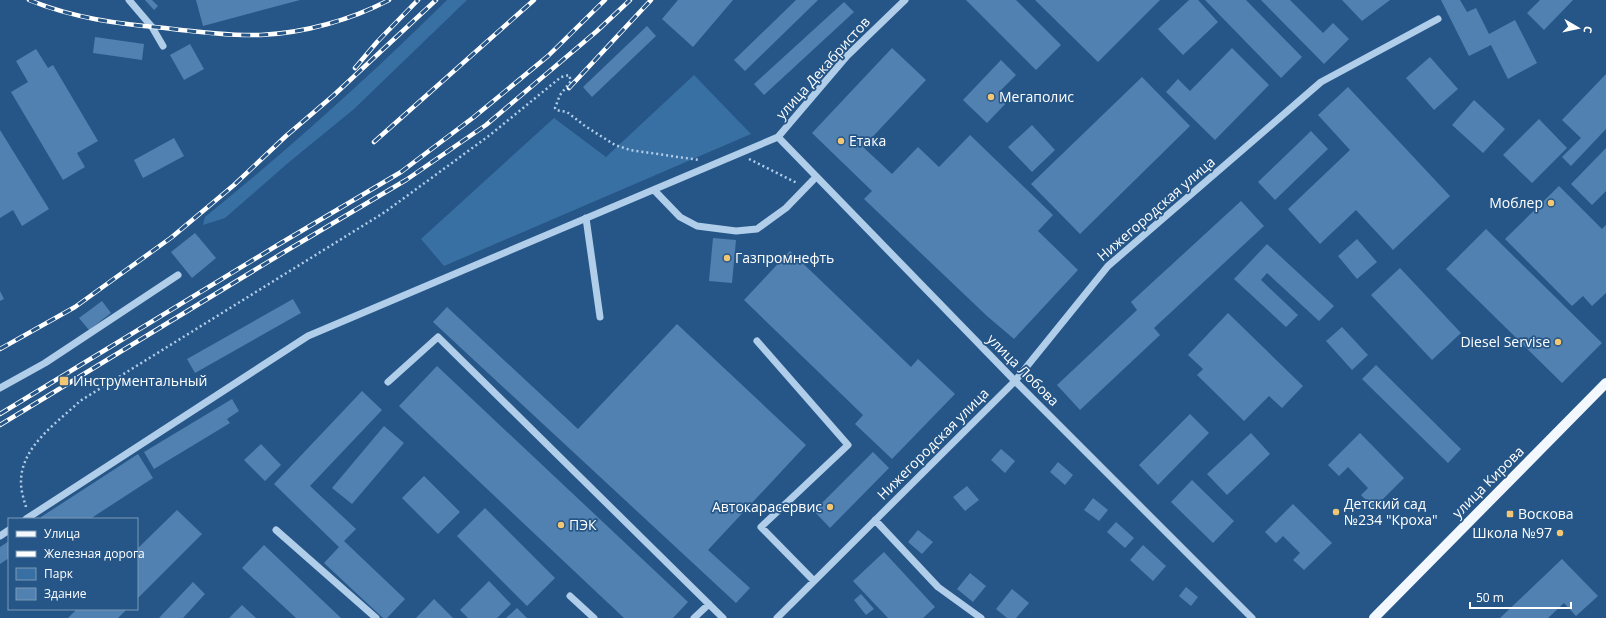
<svg xmlns="http://www.w3.org/2000/svg" width="1606" height="618" font-family="'Open Sans',sans-serif">
  <style>
    .green { fill: #3970a3 }
    .building { fill: #5181b1 }
    .lines { fill: none; stroke-linecap: round; stroke-linejoin: round }
    .path { stroke: #b0cde9; stroke-width: 2.5; stroke-dasharray: 2 3; stroke-linecap: butt }
    .minor { stroke: #b0cde9; stroke-width: 7 }
    .major { stroke: #f3f8fe; stroke-width: 10 }
    .rail-casing { stroke: #fff; stroke-width: 4.5 }
    .rail { stroke: #255687; stroke-width: 3; stroke-dasharray: 9; stroke-linecap: butt }
    .poi-dot { fill: #f3c674; stroke: #255687; stroke-width: 1.5 }
    .labels { text-anchor: middle; stroke-width: 3.5; stroke-linejoin: round; paint-order: stroke }
    .street-label { font-size: 14px; fill: #fff; stroke: #255687 }
    .poi-label { font-size: 14px; fill: #fff; stroke: #255687; text-anchor: start }
  </style>
  <rect width="100%" height="100%" fill="#255687"/>
  <path class="green" d="M447 0H467L354 109 288 163 225 218 203 225 205 217C289 149 370 76 447 0Z
    M694 75 751 134 444 266 421 239 554 118 606 157Z"/>
  <path class="building" d="M145 0H152L158 6 154 10Z
    M196 0H300L203 26Z
    M678 0H733L693 47 662 19Z
    M796 0H818L745 71 734 60Z
    M966 0H1016L1061 45 1036 70Z
    M1035 0H1160L1098 62Z
    M1189 0H1198L1218 22 1183 55 1158 29Z
    M1205 0H1246L1302 57 1281 78Z
    M1261 0H1290L1323 33 1333 23 1349 39 1324 64Z
    M1342 0H1390L1362 21Z
    M1441 0H1460L1467 12 1476 8 1489 34 1515 20 1537 63 1508 79 1491 45 1469 56Z
    M1540 0H1573L1544 30 1527 13Z
    M844 2 854 12 764 95 754 84Z
    M647 26 656 36 592 97 583 87Z
    M95 37 144 44 142 60 93 53Z
    M190 44 204 69 184 80 170 55Z
    M892 48 926 80 863 147 892 174 918 147 939 167 970 135 1053 215 1038 231 1078 270 1014 339 987 316 864 199 872 191 812 133Z
    M1232 48 1269 85 1215 140 1166 92 1178 79 1190 91Z
    M36 49 48 68 53 65 98 141 77 153 85 167 63 180 11 92 28 82 16 61Z
    M1430 57 1458 89 1434 110 1406 78Z
    M1001 60 1016 75 1001 90 1010 99 987 123 963 100Z
    M1606 74V129L1571 166 1562 157 1581 138 1562 120Z
    M1142 77 1190 126 1080 234 1031 184Z
    M1348 87 1450 196 1393 250 1356 210 1320 244 1288 209 1350 150 1318 115Z
    M1474 100 1505 129 1483 153 1452 125Z
    M1539 119 1567 148 1532 183 1503 155Z
    M1032 125 1055 150 1032 172 1008 147Z
    M0 130 49 209 22 226 13 210 0 218Z
    M1311 131 1328 149 1275 200 1258 182Z
    M174 138 184 156 143 178 134 160Z
    M1606 148V191L1592 205 1571 184Z
    M1559 186 1602 229 1606 225V293L1592 306 1583 296 1572 306 1505 239Z
    M1241 201 1264 226 1154 328 1160 335 1080 410 1057 385 1137 310 1131 302Z
    M1486 229 1602 343 1562 383 1446 269Z
    M195 233 216 258 192 278 171 252Z
    M713 238 736 240 732 283 709 281Z
    M1357 239 1377 262 1357 279 1338 256Z
    M1267 244 1334 306 1319 321 1267 273 1261 280 1298 315 1286 327 1234 279Z
    M790 251 911 367 918 359 955 394 892 459 855 424 863 415 744 300Z
    M1400 268 1461 333 1432 360 1371 295Z
    M0 291 4 299 0 301Z
    M293 299 301 313 195 373 187 359Z
    M102 301 111 313 89 330 79 318Z
    M447 307 578 429 677 324 806 445 708 550 750 588 736 603 433 322Z
    M1228 313 1303 386 1282 408 1269 396 1244 421 1197 375 1203 369 1188 355Z
    M1342 327 1368 355 1352 370 1326 341Z
    M1376 365 1461 449 1448 463 1362 379Z
    M437 366 688 602 673 618H624L399 406Z
    M362 391 382 410 310 486 356 529 344 541 405 599 387 618H383L324 563 339 547 274 484Z
    M232 399 239 411 227 419 230 423 154 469 144 452Z
    M1190 414 1209 433 1158 485 1139 465Z
    M384 426 404 443 352 504 332 488Z
    M1251 433 1270 454 1227 495 1207 474Z
    M1360 433 1404 478 1374 508 1361 495 1368 488 1348 467 1339 476 1328 465Z
    M261 444 281 465 265 481 244 460Z
    M1001 449 1015 461 1005 473 991 460Z
    M873 452 889 468 830 528 814 511Z
    M138 454 153 478 90 519H42L41 517Z
    M1058 462 1073 475 1065 485 1050 472Z
    M424 476 460 512 438 534 402 498Z
    M1192 480 1234 521 1213 543 1171 502Z
    M967 486 979 500 965 511 953 497Z
    M1093 498 1108 510 1099 521 1084 510Z
    M1293 504 1332 543 1304 570 1293 560 1300 553 1283 536 1276 543 1265 532Z
    M485 508 555 578 527 606 457 536Z
    M177 510 202 534 137 599V549Z
    M1116 522 1134 538 1125 548 1107 532Z
    M918 530 933 542 922 554 908 542Z
    M9 541V558L0 564V547Z
    M264 545 341 618H296L242 568Z
    M1143 545 1166 566 1153 581 1130 560Z
    M884 552 935 607 923 618H888L853 581Z
    M1562 559 1598 596 1576 616 1564 603 1548 618H1500Z
    M970 573 986 586 973 602 957 589Z
    M489 581 511 604 497 618H468L460 610Z
    M193 582 205 594 183 618H159Z
    M1186 587 1198 597 1191 606 1179 596Z
    M1012 589 1029 603 1016 618H1007L996 609Z
    M861 594 874 609 866 615 854 600Z
    M434 599 453 618H416Z
    M242 605 256 618H229Z
    M517 608 527 618H506Z
    M77 609H127L118 618H68Z"/>
  <g class="lines">
    <path class="path" d="M749 159 797 183
      M26 507C24 500 21 491 21 483 20 447 57 423 80 401L385 212 490 135 561 77 569 75 571 81 560 95 555 108 556 110 567 112 585 126 615 145 630 150 699 160"/>
    <path class="minor" d="M129 0 152 27 163 46
      M778 137 1015 381 1252 618
      M654 190 680 217 697 226 736 231 757 229 786 208 816 177
      M586 218 600 317
      M757 341 848 445 761 527 814 581
      M388 382 438 337 723 618
      M0 388 45 363 178 275
      M26 519 308 336 778 137 847 56 905 0
      M875 520 938 587 981 618
      M276 530 376 618
      M0 536 9 530
      M570 596 594 618
      M694 618 709 604
      M777 618 1015 381 1108 266 1321 82 1438 19"/>
    <path class="major" d="M1374 618 1606 383"/>
    <g class="rail-casing">
      <path id="rail" d="M29 0C73 18 118 24 165 28 196 32 229 36 261 35 304 33 351 20 389 0
        M355 68 377 42 418 0
        M569 88 651 0
        M374 142 534 0
        M0 349 75 307 172 237 234 185 286 136 334 95 436 0
        M0 414 281 243 401 172 474 117 548 56 605 0
        M0 425 286 251 406 180 486 125 597 31 630 0"/>
    </g>
    <use href="#rail" class="rail"/>
  </g>
  <g class="poi-dot">
    <circle cx="991" cy="97" r="4"/>
    <circle cx="841" cy="141" r="4"/>
    <circle cx="1551" cy="203" r="4"/>
    <circle cx="727" cy="258" r="4"/>
    <circle cx="1558" cy="342" r="4"/>
    <rect x="59" y="376" width="10" height="10" rx="2"/>
    <circle cx="830" cy="507" r="4"/>
    <circle cx="1336" cy="512" r="4"/>
    <rect x="1506" y="510" width="8" height="8" rx="2"/>
    <circle cx="561" cy="525" r="4"/>
    <circle cx="1560" cy="533" r="4"/>
  </g>
  <g class="labels">
    <g class="street-label">
      <text transform="translate(823 68) rotate(-48)" y="5">улица Декабристов</text>
      <text transform="translate(1156 209) rotate(-41)" y="5">Нижегородская улица</text>
      <text transform="translate(1023 370) rotate(45)" y="5">улица Лобова</text>
      <text transform="translate(933 444) rotate(-45)" y="5">Нижегородская улица</text>
      <text transform="translate(1488 482) rotate(-45)" y="5">улица Кирова</text>
    </g>
    <g class="poi-label">
      <text x="999" y="102">Мегаполис</text>
      <text x="849" y="146">Етака</text>
      <text x="1543" y="208" text-anchor="end">Моблер</text>
      <text x="735" y="263">Газпромнефть</text>
      <text x="1550" y="347" text-anchor="end">Diesel Servise</text>
      <text x="73" y="386">Инструментальный</text>
      <text x="1344" y="509">Детский сад<tspan x="1344" dy="16">№234 "Кроха"</tspan></text>
      <text x="822" y="512" text-anchor="end">Автокарасервис</text>
      <text x="1518" y="519">Воскова</text>
      <text x="569" y="530">ПЭК</text>
      <text x="1552" y="538" text-anchor="end">Школа №97</text>
    </g>
  </g>
  <rect x="8" y="518" width="130" height="92" fill="#255687" stroke="#7c9ab7"/>
  <rect x="16" y="531" width="20" height="6" fill="#f3f8fe" stroke="#7c9ab7"/>
  <text x="44" y="538" font-size="12" fill="#ffffff">Улица</text>
  <rect x="16" y="551" width="20" height="6" fill="#ffffff" stroke="#7c9ab7"/>
  <text x="44" y="558" font-size="12" fill="#ffffff">Железная дорога</text>
  <rect x="16" y="568" width="20" height="12" fill="#3970a3" stroke="#7c9ab7"/>
  <text x="44" y="578" font-size="12" fill="#ffffff">Парк</text>
  <rect x="16" y="588" width="20" height="12" fill="#5181b1" stroke="#7c9ab7"/>
  <text x="44" y="598" font-size="12" fill="#ffffff">Здание</text>
  <g transform="translate(1578 28) rotate(99)" stroke="#255687" stroke-width="3" paint-order="stroke">
  <path d="M0-3L7 15L0 10L-7 15Z" fill="#ffffff"/>
  <text y="-6" font-size="11" font-weight="bold" text-anchor="middle" fill="#ffffff">С</text>
  </g>
  <path d="M1470 602v6h101v-6" fill="none" stroke="#ffffff" stroke-width="2"/>
  <text x="1476" y="602" font-size="12" fill="#ffffff" stroke="#255687" stroke-width="3" paint-order="stroke">50 m</text>
</svg>
